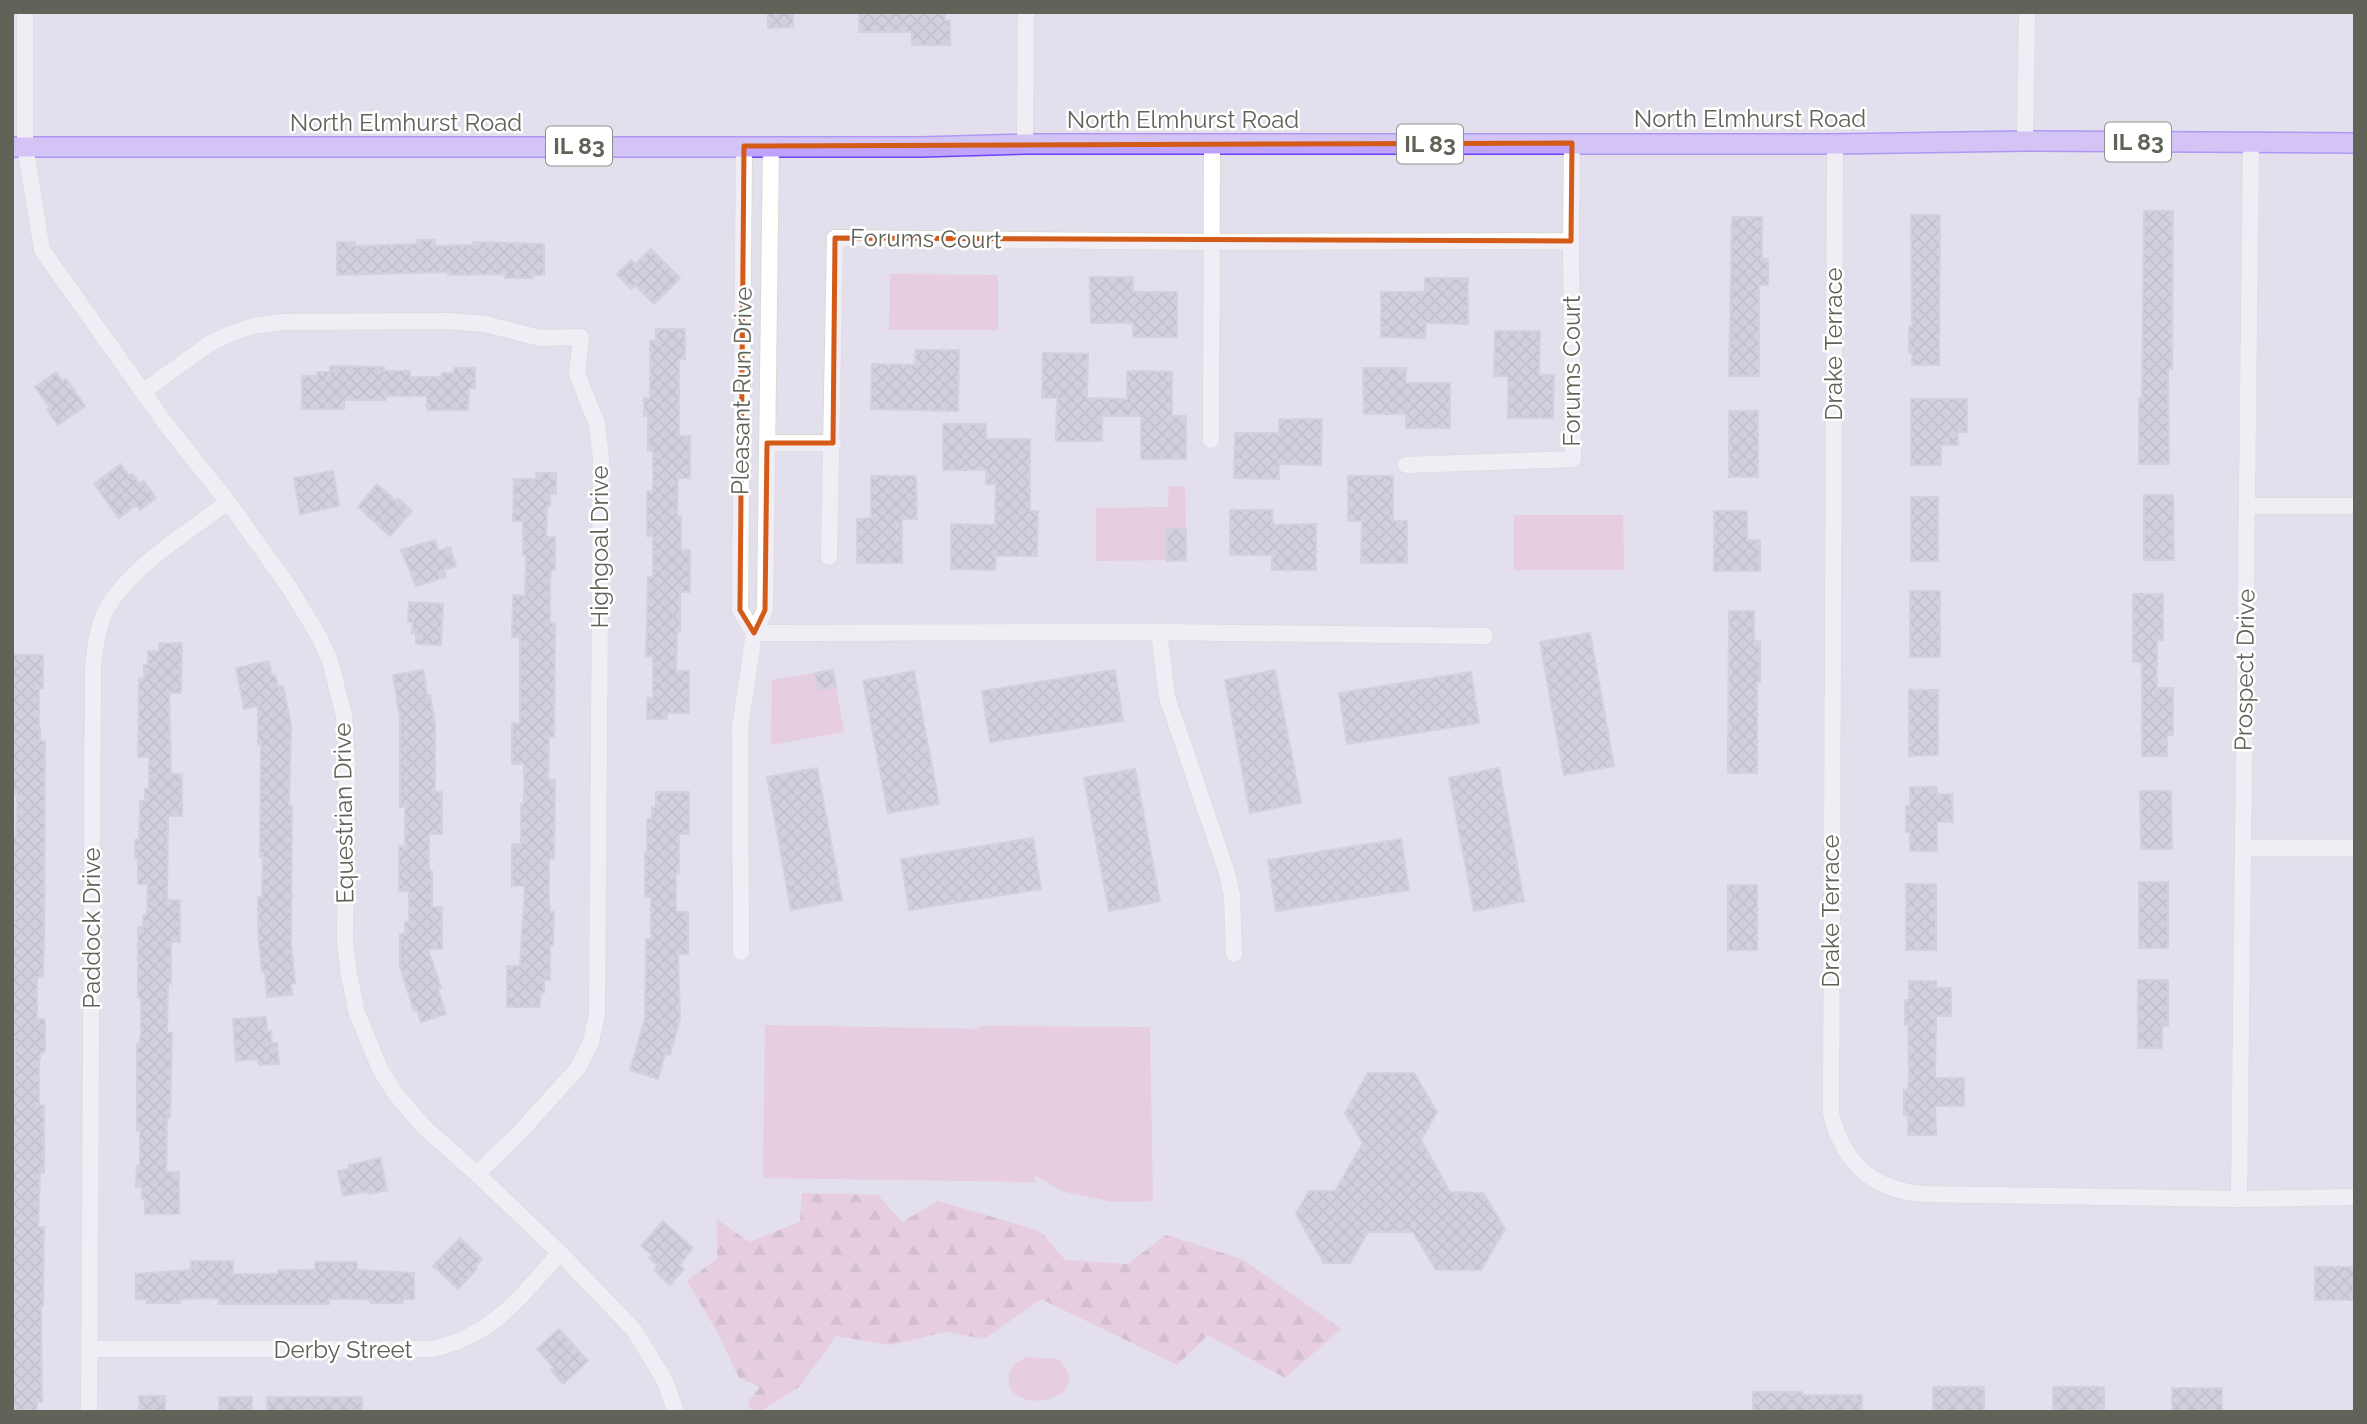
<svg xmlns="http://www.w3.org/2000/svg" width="2367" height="1424" font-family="Raleway,sans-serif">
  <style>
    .forest { fill: url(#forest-firs) }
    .pitch { fill: #e8b8d1 }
    .building { fill: url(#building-cross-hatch); stroke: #c0bdd2; stroke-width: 2 }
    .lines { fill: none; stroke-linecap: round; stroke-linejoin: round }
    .minor-casing { stroke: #d9dbd2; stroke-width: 18 }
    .primary-casing { stroke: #6c46ff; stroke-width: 22 }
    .minor { stroke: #fff; stroke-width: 16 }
    .primary { stroke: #c0a2ff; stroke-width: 19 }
    .marked { fill: none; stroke: #d45a17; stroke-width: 5; stroke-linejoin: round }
    .labels { text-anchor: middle; stroke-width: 5; stroke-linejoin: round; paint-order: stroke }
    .shield { fill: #fff; stroke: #90918a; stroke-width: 2 }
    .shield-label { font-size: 23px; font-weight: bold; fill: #616258 }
    .street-label { font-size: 24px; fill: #616258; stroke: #fff }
  </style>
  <defs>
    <pattern id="forest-firs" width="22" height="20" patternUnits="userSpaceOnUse" patternTransform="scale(1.75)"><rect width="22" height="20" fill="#e8b8d1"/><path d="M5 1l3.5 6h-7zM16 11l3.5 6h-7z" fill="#bf99ac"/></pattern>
    <pattern id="building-cross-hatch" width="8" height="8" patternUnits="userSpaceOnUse" patternTransform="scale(1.75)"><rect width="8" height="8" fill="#bebcc8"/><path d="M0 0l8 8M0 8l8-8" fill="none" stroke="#9e9ca5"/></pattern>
  </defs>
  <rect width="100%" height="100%" fill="#e3dfed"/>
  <path class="forest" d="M802 1193 878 1195 902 1222 938 1201 1040 1231 1065 1260 1128 1264 1166 1235 1242 1259 1341 1329 1285 1378 1208 1335 1177 1365 1041 1299 984 1339 946 1332 890 1345 836 1336 800 1386 759 1412H752L748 1402 760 1387 739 1378 719 1335 687 1281 717 1259V1219L749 1242 800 1222Z"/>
  <path class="pitch" d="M890 274 998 275V330H889Z
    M1169 486H1185L1186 560 1096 561V508L1168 507Z
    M1514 515H1623L1624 570H1514Z
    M833 670 844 732 771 745 772 680Z
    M765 1025 979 1029V1026L1150 1027 1153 1201 1113 1202 1061 1191 1035 1175V1182L763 1178Z
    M1027 1357 1058 1359C1102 1402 1002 1418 1009 1376 1011 1365 1018 1361 1027 1357Z"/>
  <path class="building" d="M768 12H793V27L768 28Z
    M859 12H945V20H950V45H912V32H859Z
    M2144 211H2173L2172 369H2168L2169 464H2139V398H2142Z
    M1911 215H1940L1939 365H1912V353H1909V327H1912Z
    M1732 217H1762V259H1768V285H1759V376H1729Z
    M417 240H435V246L473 245V242L544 244V275H533V278H505V274L448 275V272L337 275V242H355V246L391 245 417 244Z
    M651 249 680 278 654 304 635 285 631 289 617 274 631 260 635 264Z
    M1090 277H1133V292H1177V337H1133V323H1091Z
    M1425 278H1468V324L1426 323 1425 338 1381 337V292H1425Z
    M656 329H685V359H679V436H690V478H678L677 516H681V550H690V592H680V631H677L676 671H689V713H667V719H647V698H653V656H646L648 577H653V536H647V491H653V451H648V416H644V398H650V341H656Z
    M1495 331H1540L1539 375H1554L1553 418H1508V376H1494Z
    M916 350H959L958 411 871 409 872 364 915 365Z
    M1043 353 1088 354 1087 398 1127 399V371L1172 372V416H1186V459H1141V416H1102V441H1056L1057 398H1042Z
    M330 366 384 367V371H410V377H442V373H454V368H475V388H469L468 410H427V396H386V400H344V409H302V376H317V372H330Z
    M1363 368H1406V383H1450V428H1406V414H1364Z
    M56 372 62 381 66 379 85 406 58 425 47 410 50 408 35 387Z
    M1911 399H1967V432H1958V445H1941V465H1911Z
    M1729 411H1758V477H1729Z
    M1279 419H1322L1321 465 1279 464V479L1234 478 1235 433H1279Z
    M943 424H986V439H1030V511H1038L1037 556H996L995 570 951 569V524L995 525 996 484H986V470H943Z
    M121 464 129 476 132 474 140 484 144 481 156 498 140 510 136 505 119 518 94 484Z
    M333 471 339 506 300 514 294 478Z
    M536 473H556V494H550V506H547L546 537H555V570H551L550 581V623H555L554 737H549L548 780H555L554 859H549V900L550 912H554L553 945H550V980H544V993H540V1007H507V966H520L525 886H512V844H521V804H524V764H512V723H520V637H512L513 595 525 596 526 555H523V521H513L514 479H536Z
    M871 476H916L917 519H902V563H857V519L871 518Z
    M1348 476H1393V521H1407V563H1361L1362 521H1348Z
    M377 484 396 501 398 498 412 511 390 536 358 507Z
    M2144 495H2173L2174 560H2144Z
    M1911 497H1938V561H1911Z
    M1230 510H1272L1273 525 1316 524V570H1272V555H1230Z
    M1714 511H1747V540H1760V571H1714Z
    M1167 529H1186V560L1167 561Z
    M435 540 438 551 450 547 456 566 444 570 446 577 416 586 401 550Z
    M1910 591H1940V657H1910Z
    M2133 594H2163V640H2157V688H2173V735H2167V756H2142V662H2133Z
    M409 602 443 604 441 645 416 644V633H412L413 622H408Z
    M1729 611H1754V641H1760V682H1757V773H1728Z
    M1590 633 1614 766 1564 775 1540 642Z
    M159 643H182L181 693H169L171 774H182V816H168L167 900H180V942H171V984H168L167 1033H172L170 1118H167L166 1172H179V1214H145V1199H142V1187H136L137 1166H140V1131H137V1044H139L141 1033V998L138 997V927H143V915H147L148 884H138V858H135V840H139L140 801H145V789H149V757H138L139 678H144V665H148V651H159Z
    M12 655H43V688H39V729H40V741H45L44 941 43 977H37V1019H45V1052H41L39 1063V1105H44V1173H40L38 1227H44L43 1306H41L42 1402H37V1412H12V1199L14 1200 12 1078H15V1037H12V923H15L12 838H16L17 794H13Z
    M269 661 272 676 275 675 278 687 283 686 291 725 289 806H292L291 944 295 983 291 984 292 995 267 997 265 972H262L258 932V897H262L263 857H260L261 744H258V706L244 709 236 668Z
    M423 670 427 695H430L435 723V792H442V834H429V871H432V907H442V949H428L441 988 438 989 446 1014 421 1022 417 1010 414 1011 400 967V934H405V922H409V891H399V846H405V807H400V718L393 675Z
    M833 670 836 687 818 690 815 673Z
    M1115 670 1123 721 990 742 982 691Z
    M1275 670 1301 803 1250 813 1225 680Z
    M914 671 939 804 888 813 863 681Z
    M1471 672 1479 723 1347 744 1339 693Z
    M1909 690H1938V755L1909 756Z
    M817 768 842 900 791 910 767 777Z
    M1499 768 1524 901 1474 911 1449 778Z
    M1135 769 1160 901 1109 911 1084 778Z
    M1910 787H1937V794H1952L1953 822H1937V851H1910V832H1906V806H1910Z
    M2140 791H2171L2172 849H2141Z
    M656 792H689V834H679V873H676V912H688V954H678L680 1019 670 1055 665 1054 658 1079 630 1070 645 1019 646 939H651V897H645V853H647V819H652V807H656Z
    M1033 838 1041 889 909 910 901 859Z
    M1401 839 1409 890 1276 911 1268 860Z
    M2139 882H2168V948H2139Z
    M1906 884H1936V950H1906Z
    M1728 885H1757V950H1728Z
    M2138 980H2168V1026H2162V1048H2138Z
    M1909 981H1936V988H1951V1016H1936L1935 1078H1964V1106H1935L1936 1135H1908V1115H1904V1090H1908L1909 1071 1908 1025H1905V1000H1909Z
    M266 1017 267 1031H271L272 1043H277L279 1064 259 1065 258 1059 236 1061 233 1019Z
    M1368 1073H1414L1437 1112 1421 1140 1450 1192 1483 1193 1505 1229 1481 1270H1436L1413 1232H1368L1350 1263H1324L1296 1214 1309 1191H1335L1363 1143 1345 1113Z
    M380 1158 387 1190 369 1194 368 1191 343 1196 338 1171 349 1169V1165Z
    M663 1221 693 1248 679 1265 684 1269 670 1285 654 1270 658 1265 649 1258 652 1255 641 1246Z
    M460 1238 482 1259 475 1267 477 1269 458 1289 433 1266Z
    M191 1261H233V1274H278V1270H315V1262H357V1270L414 1273V1299H403V1303H370V1299H329V1304H219V1298L180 1299V1303H147V1299H136V1274L191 1270Z
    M2315 1267H2355V1300H2315Z
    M559 1329 588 1361 563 1384 551 1370 554 1368 537 1349Z
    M1933 1387H1984V1412H1933Z
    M2053 1387H2104V1412H2053Z
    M2172 1388H2222V1412H2172Z
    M1753 1392H1802V1395H1862V1412H1753Z
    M139 1396H165V1412H139Z
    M219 1397H252V1412H219Z
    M267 1397H362V1412H267Z"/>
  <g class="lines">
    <g class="minor-casing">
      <path id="minor" d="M25 12V146L42 250 165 423 228 502 289 587 320 638 330 661 344 716 347 763 345 942 349 975 357 1013 380 1069 395 1093 425 1128 477 1174 560 1253 634 1330 665 1381 676 1412
        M2025 141 2027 12
        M1025 144 1026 12
        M1835 144 1831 1114C1844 1163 1871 1189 1922 1194L2239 1199 2355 1197
        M744 146 740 610 754 633
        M1571 241 1572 143
        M144 391 209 344 232 333 253 326 281 322 447 321 485 324 540 338 581 337 577 374 597 424 601 458 597 1014 591 1042 578 1068 521 1131 477 1174
        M1211 440 1212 144
        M767 443H833
        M2247 506H2355
        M829 557 835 238 1211 242 1571 241 1573 459 1406 465
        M1159 632 1167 697 1227 873 1232 895 1234 954
        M754 633 1159 632 1485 636
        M2243 848H2355
        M741 952 740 728 754 633 765 610 771 146
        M2239 1199 2251 142
        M90 1349H433C495 1334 519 1298 560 1253
        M89 1412 93 667C95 650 97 631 104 614 125 570 190 531 228 502"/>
    </g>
    <g class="primary-casing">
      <path id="primary" d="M12 147H921L1025 144H1835L2025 141 2355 143"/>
    </g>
    <use href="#minor" class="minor"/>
    <use href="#primary" class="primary"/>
  </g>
  <path d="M0 0H2367V1424H0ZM1572 143 1571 241 835 238 833 443H767L765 610 754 633 740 610 744 146Z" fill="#e3dfed" fill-opacity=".55" fill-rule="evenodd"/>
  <path class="marked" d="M1572 143 1571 241 835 238 833 443H767L765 610 754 633 740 610 744 146Z"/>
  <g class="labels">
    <g class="shield">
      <rect x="2105" y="122.5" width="66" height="39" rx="5"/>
      <rect x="1397" y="124.5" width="66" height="39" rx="5"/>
      <rect x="546" y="126.5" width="66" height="39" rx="5"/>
    </g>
    <g class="shield-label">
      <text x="2138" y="150">IL 83</text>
      <text x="1430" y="152">IL 83</text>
      <text x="579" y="154">IL 83</text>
    </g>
    <g class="street-label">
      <text x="1750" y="127">North Elmhurst Road</text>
      <text x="1183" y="128">North Elmhurst Road</text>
      <text x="406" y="131">North Elmhurst Road</text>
      <text transform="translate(926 239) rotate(1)" y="8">Forums Court</text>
      <text transform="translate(1834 344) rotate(-90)" y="8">Drake Terrace</text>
      <text transform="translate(1572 371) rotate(-90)" y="8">Forums Court</text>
      <text transform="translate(742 391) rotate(-89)" y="8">Pleasant Run Drive</text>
      <text transform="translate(600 547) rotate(-90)" y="8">Highgoal Drive</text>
      <text transform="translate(2245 670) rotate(-89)" y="8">Prospect Drive</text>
      <text transform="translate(344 813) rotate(-91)" y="8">Equestrian Drive</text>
      <text transform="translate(1831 911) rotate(-90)" y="8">Drake Terrace</text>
      <text transform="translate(92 928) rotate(-90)" y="8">Paddock Drive</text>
      <text x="343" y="1358">Derby Street</text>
    </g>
  </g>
  <rect width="2367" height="1424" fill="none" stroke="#616258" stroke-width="28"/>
</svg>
